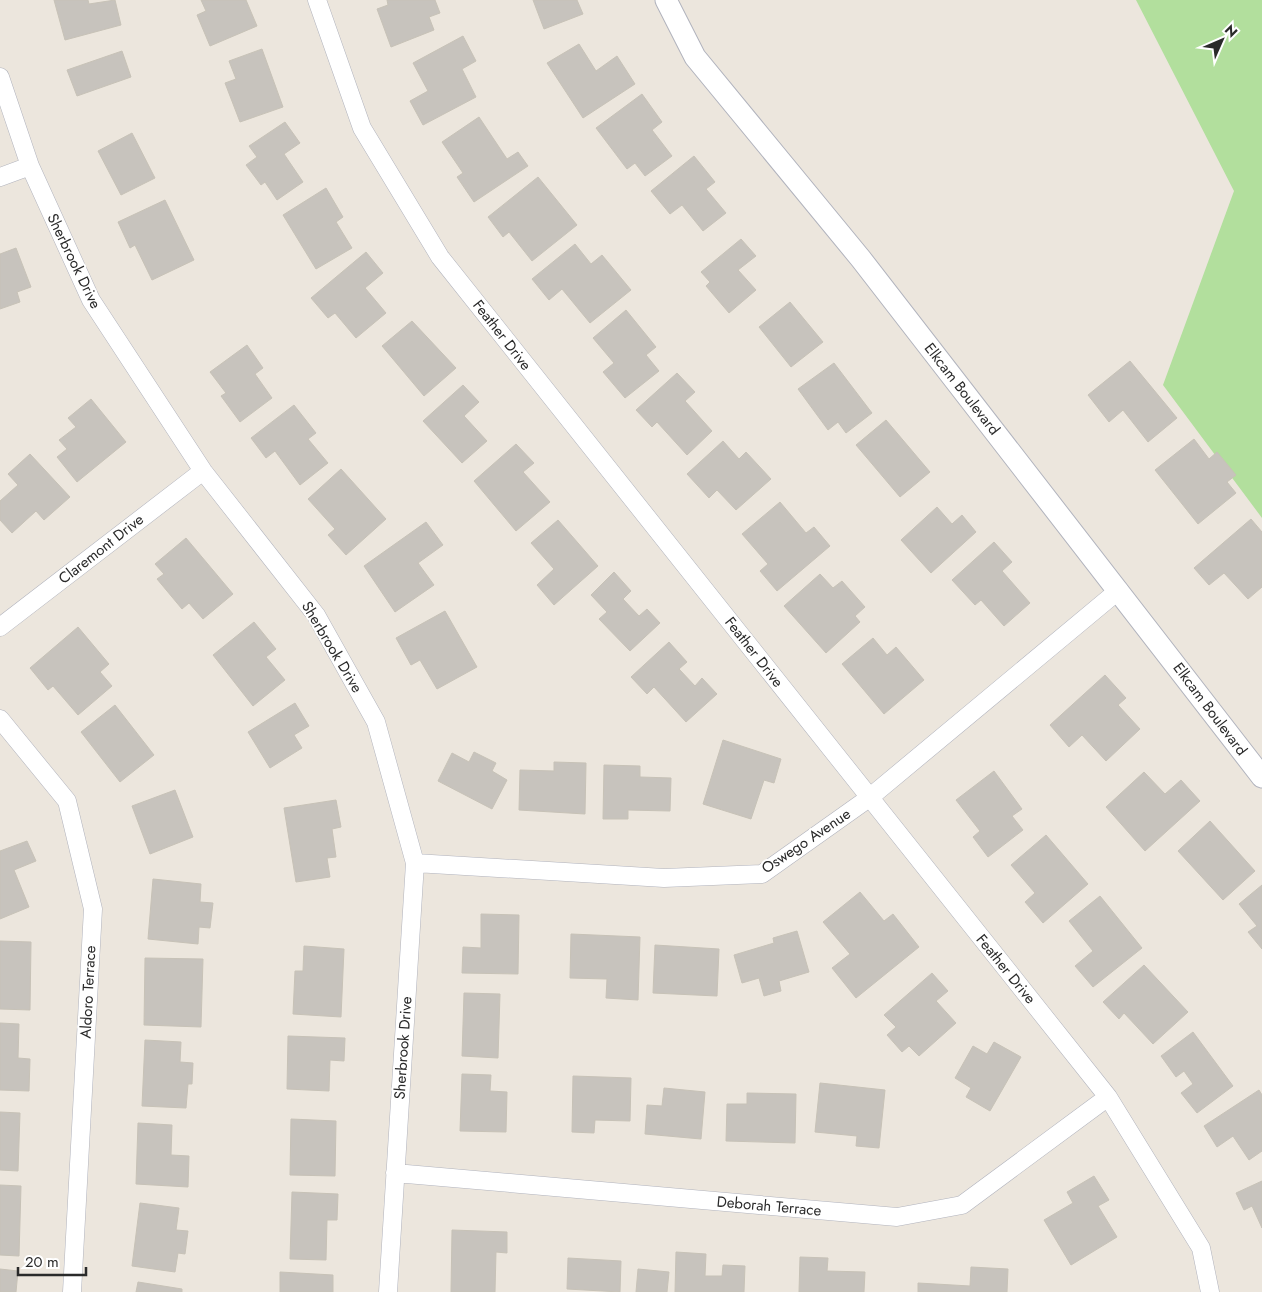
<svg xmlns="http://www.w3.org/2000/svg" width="1262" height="1292" font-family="Jost,sans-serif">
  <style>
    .green { fill: #b2df9d }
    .building { fill: #c7c3bd; stroke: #c7c2b7 }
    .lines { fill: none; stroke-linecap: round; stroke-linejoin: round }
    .minor-casing { stroke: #b1b3bd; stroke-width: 19 }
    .tertiary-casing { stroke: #b1b3bd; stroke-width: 23 }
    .minor { stroke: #fff; stroke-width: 18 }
    .tertiary { stroke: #fff; stroke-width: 21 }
    .labels { text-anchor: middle; stroke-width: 4; stroke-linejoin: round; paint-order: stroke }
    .street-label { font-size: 15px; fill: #2a2a2a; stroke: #fff }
  </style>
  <rect width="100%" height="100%" fill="#ece6dd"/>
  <path class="green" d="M1136 0H1262V518L1163 385 1234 191Z"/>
  <path class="building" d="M54 0H88L89 4 115 0 121 25 65 40Z
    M201 0H246L257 26 210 46 197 15 206 11Z
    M387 0H435L440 13 429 17 434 30 391 47 377 9 388 5Z
    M533 0H577L583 14 544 29Z
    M463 36 476 61 462 69 476 97 423 125 410 101 428 91 413 63Z
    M579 44 596 71 617 56 635 84 583 118 547 63Z
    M262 49 283 107 240 122 225 83 236 79 229 61Z
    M122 51 131 77 77 96 67 70Z
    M642 94 662 122 652 130 672 156 645 176 635 163 627 169 596 128Z
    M479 117 507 159 518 152 528 166 474 202 457 177 463 173 442 142Z
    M285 122 300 143 284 154 303 182 277 200 265 182 261 185 246 165 257 157 249 146Z
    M132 133 155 178 121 195 98 151Z
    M694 156 715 182 706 189 726 213 703 231 682 205 670 214 651 191Z
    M538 177 577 225 532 261 509 232 503 237 488 217Z
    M326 188 343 217 336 222 352 248 316 269 283 215Z
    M165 200 194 260 152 280 135 245 130 248 118 222Z
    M741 239 756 256 738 270 756 290 729 313 706 286 710 282 701 272Z
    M575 244 591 264 602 255 631 290 590 323 562 289 549 300 532 279Z
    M16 248 31 287 17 292 20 302 0 309V254Z
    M366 252 383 273 365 288 386 313 356 338 335 313 328 318 311 298Z
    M790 302 823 342 791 367 759 327Z
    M626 310 656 347 646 355 659 371 625 398 603 372 614 363 593 338Z
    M412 321 456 368 424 396 382 346Z
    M247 345 263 368 255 374 272 398 240 422 221 396 226 393 210 372Z
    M1130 361 1177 418 1148 442 1123 410 1109 422 1088 395Z
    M834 363 872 413 846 433 838 422 828 430 798 389Z
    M677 373 695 392 685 401 712 431 687 455 657 422 652 427 636 410Z
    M463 385 479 402 464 416 487 441 462 463 423 421Z
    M91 399 126 442 77 482 57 457 67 449 59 440 76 427 68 418Z
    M294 405 316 433 308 439 328 463 300 485 275 451 266 458 251 438Z
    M886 420 930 472 900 497 856 445Z
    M1194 439 1209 459 1217 452 1236 475 1227 482 1236 493 1198 524 1155 470Z
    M723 441 739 459 746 452 771 479 736 510 717 490 709 498 687 474Z
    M516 444 534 463 523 472 550 502 516 531 474 481Z
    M30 454 70 497 44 520 36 511 12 533 0 520V501L18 485 8 474Z
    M341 469 386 519 346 555 328 535 335 529 308 499Z
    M780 502 806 533 814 527 830 546 777 591 760 571 768 564 742 534Z
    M937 507 952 524 962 515 976 532 931 573 901 540Z
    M1251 519 1262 532V587L1248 599 1224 573 1209 585 1194 568Z
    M558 520 598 566 554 605 537 585 554 569 531 543Z
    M426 522 443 545 418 563 434 585 395 612 364 566Z
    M186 538 233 594 203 619 189 603 182 609 157 579 164 574 155 564Z
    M994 542 1012 562 1002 571 1030 603 1004 626 981 600 975 605 952 580Z
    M614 572 631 591 623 599 639 616 647 609 660 623 630 651 599 619 607 612 591 595Z
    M820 574 833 588 842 581 865 607 855 616 860 622 826 653 784 606Z
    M445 611 477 667 437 689 420 660 411 665 396 638Z
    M254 622 276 649 266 657 285 680 253 706 213 655Z
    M78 627 109 664 100 672 112 686 78 715 53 686 48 690 30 668Z
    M873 638 887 655 896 647 924 680 884 714 842 664Z
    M669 642 687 662 679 669 695 686 702 678 717 694 686 722 654 687 647 694 631 677Z
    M1105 675 1126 698 1118 705 1140 729 1106 761 1082 735 1069 747 1050 725Z
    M295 703 309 726 294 735 302 748 270 768 248 732Z
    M115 705 154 755 120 782 81 732Z
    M723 740 781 759 774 783 764 780 751 819 703 804Z
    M474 752 496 763 492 771 507 780 492 809 438 781 452 753 469 762Z
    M554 762 586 763 585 814 519 810 520 770 554 771Z
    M604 765 640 766V777L671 778 670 811 628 810V819H603Z
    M994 771 1022 809 1012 816 1023 830 988 857 973 837 980 831 956 800Z
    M1144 772 1165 794 1181 780 1200 801 1145 851 1106 807Z
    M175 790 193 837 150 854 132 806Z
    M336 800 341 827 332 829 336 857 327 858 330 877 296 882 284 808Z
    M1210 821 1255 871 1223 900 1178 851Z
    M1046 835 1088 884 1043 923 1025 902 1035 893 1011 865Z
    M27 841 36 861 14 870 29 907 0 919V851Z
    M153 879 201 884 200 902 213 903 210 928 199 927 198 944 148 939Z
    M1262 885V949L1248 932 1257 926 1239 904Z
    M860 892 884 921 893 914 919 947 856 998 832 968 850 954 823 922Z
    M1100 896 1142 948 1093 987 1075 966 1093 951 1069 921Z
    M481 914 519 915 518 974 462 973 463 947 481 948Z
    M797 931 809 972 779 981 781 991 764 996 759 978 742 983 734 955 774 943 773 938Z
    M571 934 640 937 638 1000 606 998 607 979 570 978Z
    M0 941 31 942 30 1010 0 1009Z
    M655 945 719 949 717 996 653 993Z
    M304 946 344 949 341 1017 293 1014 295 971H303Z
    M145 958 203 959 201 1027 144 1025Z
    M1144 965 1188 1012 1153 1044 1124 1013 1119 1019 1103 1002Z
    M932 973 948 991 936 1001 956 1023 919 1056 909 1046 902 1052 887 1035 896 1027 884 1015Z
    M464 993 500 994 498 1058 462 1056Z
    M0 1023 19 1024 18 1058 30 1059 29 1091 0 1090Z
    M1193 1032 1233 1086 1197 1113 1181 1093 1193 1084 1184 1071 1176 1077 1161 1056Z
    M288 1036 345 1038 344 1061 330 1060 329 1091 287 1089Z
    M145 1040 181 1042 180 1062 193 1063 192 1084H188L186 1108 142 1106Z
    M994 1042 1021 1057 990 1111 966 1097 971 1088 955 1078 973 1046 987 1054Z
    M462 1074 491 1075 490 1091 507 1092 506 1132 460 1131Z
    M573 1076 631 1078 630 1121 595 1120 594 1133 572 1132Z
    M820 1083 885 1090 879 1148 856 1146 857 1136 815 1132Z
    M664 1088 705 1092 701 1139 645 1134 647 1105 662 1106Z
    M1259 1090 1262 1095V1151L1249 1160 1233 1136 1217 1147 1204 1126Z
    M747 1093 796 1094 795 1143 726 1141 727 1104H747Z
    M0 1112 20 1113 18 1171 0 1170Z
    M291 1119 336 1121 335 1176 290 1175Z
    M138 1123 172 1125 171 1155 189 1156 188 1187 136 1184Z
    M1094 1176 1109 1200 1098 1206 1117 1237 1071 1265 1044 1220 1073 1203 1067 1192Z
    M1262 1181V1228L1252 1206 1244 1210 1236 1193Z
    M0 1185 21 1186 19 1256 0 1255Z
    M292 1192 338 1194 337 1220H327L326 1260 290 1259Z
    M140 1203 179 1208 176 1230 188 1231 185 1254 178 1253 175 1272 132 1266Z
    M452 1230 507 1232V1253L496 1252 495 1292H451Z
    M676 1252 706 1254 705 1276H722L723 1265 745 1266 744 1292H675Z
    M800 1257 828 1258 827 1271 865 1272 864 1292H799Z
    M568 1258 621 1261 620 1292 567 1289Z
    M971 1267 1008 1269 1007 1292H918V1283L970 1286Z
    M0 1269 18 1271 16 1292H0Z
    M638 1269 669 1272 667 1292H636Z
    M280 1272 333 1275V1292H280Z
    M138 1282 182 1289V1292H136Z"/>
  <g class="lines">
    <g class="minor-casing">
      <path id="minor" d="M317 0 362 128 440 257 1108 1097 1201 1248 1210 1292
        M0 77 30 166 91 300 203 471 316 615 376 722 415 863 388 1292
        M0 177 30 166
        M0 627 203 471
        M0 719 67 801 93 909 72 1292
        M415 863 664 878 762 874 869 798 1119 590
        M395 1173 897 1217 962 1205 1108 1097"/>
    </g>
    <g class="tertiary-casing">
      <path id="tertiary" d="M666 0 695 57 861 259 1262 777"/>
    </g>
    <use href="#minor" class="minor"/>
    <use href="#tertiary" class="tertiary"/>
  </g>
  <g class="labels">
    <g class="street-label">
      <text transform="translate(74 261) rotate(64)" y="5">Sherbrook Drive</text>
      <text transform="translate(502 335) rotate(52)" y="5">Feather Drive</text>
      <text transform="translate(962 389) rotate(52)" y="5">Elkcam Boulevard</text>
      <text transform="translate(101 549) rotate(-38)" y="5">Claremont Drive</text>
      <text transform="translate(332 647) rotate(59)" y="5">Sherbrook Drive</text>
      <text transform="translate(754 652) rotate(52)" y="5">Feather Drive</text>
      <text transform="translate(1210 709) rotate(53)" y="5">Elkcam Boulevard</text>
      <text transform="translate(806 841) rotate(-34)" y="5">Oswego Avenue</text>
      <text transform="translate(1006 969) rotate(51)" y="5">Feather Drive</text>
      <text transform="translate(88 992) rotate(-87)" y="5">Aldoro Terrace</text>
      <text transform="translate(403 1048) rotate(-86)" y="5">Sherbrook Drive</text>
      <text transform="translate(769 1206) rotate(5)" y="5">Deborah Terrace</text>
    </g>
  </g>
  <g transform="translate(1222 40) rotate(45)" stroke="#ffffff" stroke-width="4" paint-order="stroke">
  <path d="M0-4L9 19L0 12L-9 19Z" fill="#2a2a2a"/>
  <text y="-8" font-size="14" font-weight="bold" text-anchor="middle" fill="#2a2a2a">N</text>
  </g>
  <path d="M18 1267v8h68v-8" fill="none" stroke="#2a2a2a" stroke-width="2.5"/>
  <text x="25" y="1267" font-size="15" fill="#2a2a2a" stroke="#ffffff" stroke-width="4" paint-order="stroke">20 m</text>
</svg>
